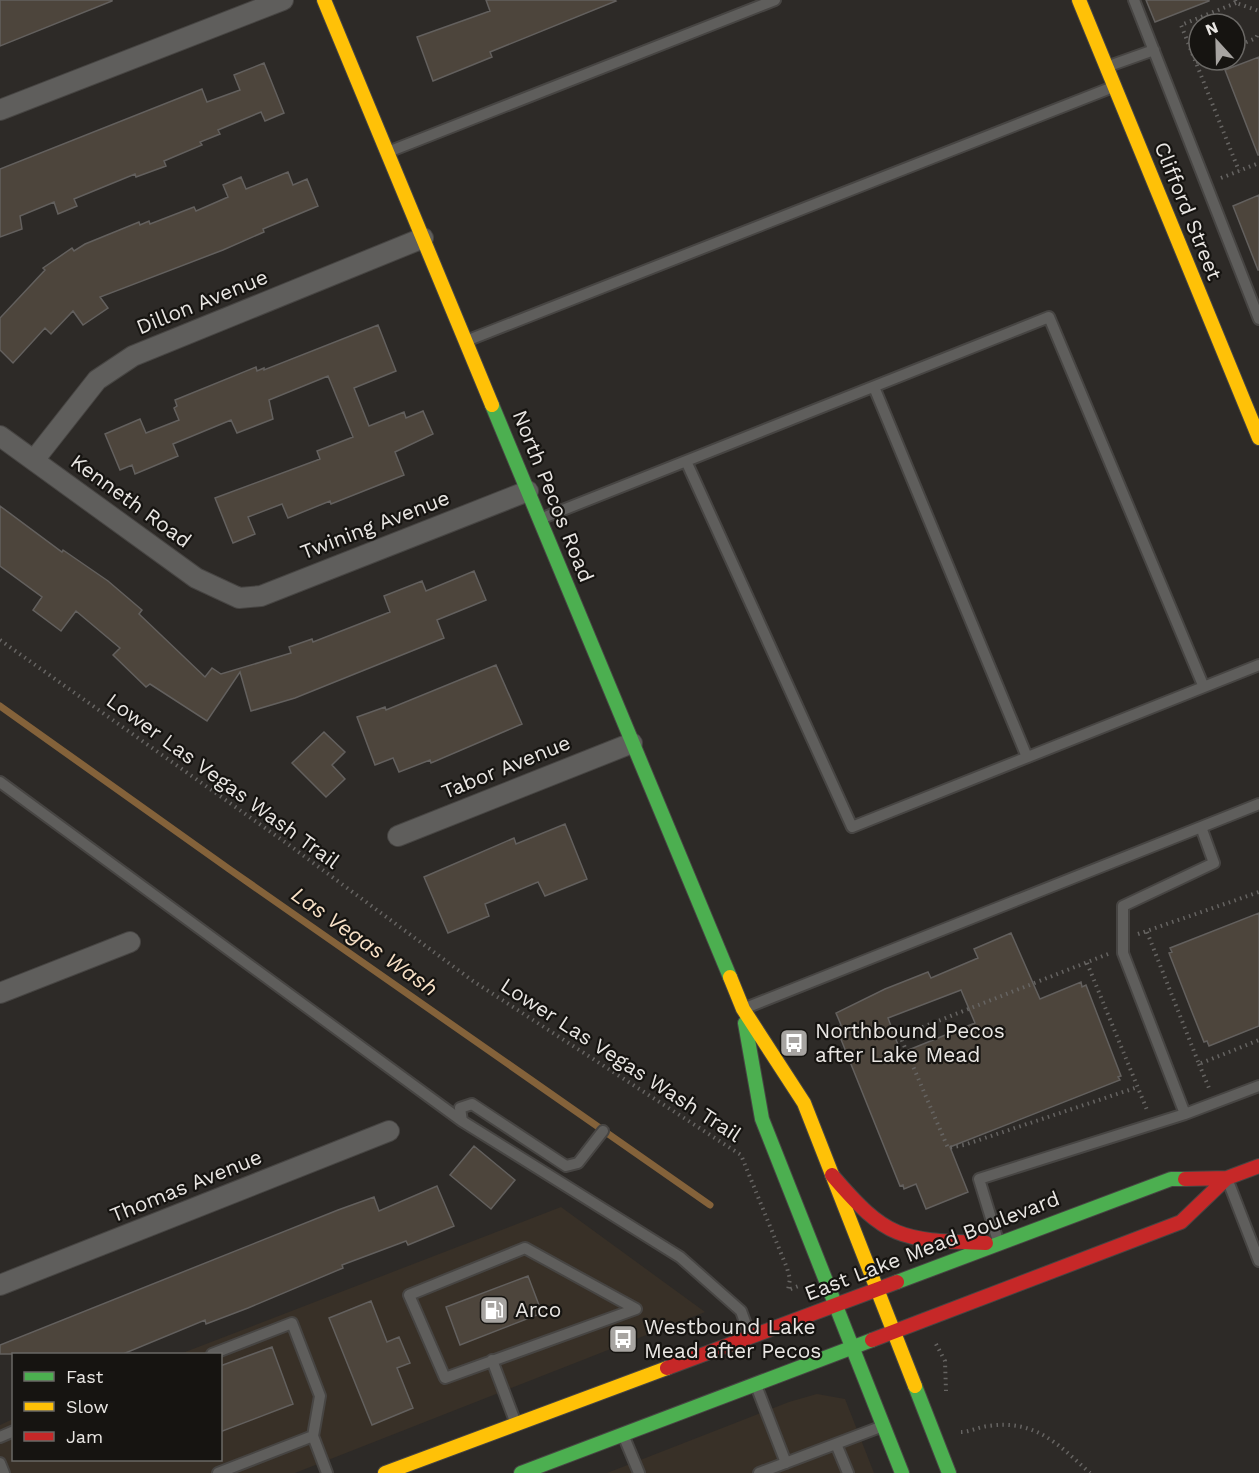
<svg xmlns="http://www.w3.org/2000/svg" width="1259" height="1473" font-family="'Work Sans',sans-serif">
  <style>
    .built { fill: #383027 }
    .lines { fill: none; stroke-linecap: round; stroke-linejoin: round }
    .stream { stroke: #84623a; stroke-width: 7 }
    .building { fill: #4d453c; stroke: #63605e; stroke-width: 1.5; fill-rule: evenodd }
    .lane-casing { stroke: #474543; stroke-width: 14 }
    .street-casing { stroke: #474543; stroke-width: 22 }
    .fast-casing { stroke: #474543; stroke-width: 16 }
    .slow-casing { stroke: #474543; stroke-width: 16 }
    .jam-casing { stroke: #474543; stroke-width: 16 }
    .path { stroke: #666462; stroke-width: 4; stroke-dasharray: 1.5 4.5; stroke-linecap: butt }
    .lane { stroke: #5f5e5c; stroke-width: 10 }
    .street { stroke: #5f5e5c; stroke-width: 20 }
    .fast { stroke: #4caf50; stroke-width: 14 }
    .slow { stroke: #ffc107; stroke-width: 14 }
    .jam { stroke: #c62828; stroke-width: 14 }
    .labels { text-anchor: middle; stroke-width: 4.5; stroke-linejoin: round; paint-order: stroke }
    .street-label { font-size: 21px; fill: #e9e6e3; stroke: #161411 }
    .poi-label { font-size: 21px; fill: #e9e6e3; stroke: #161411; text-anchor: start }
    .water-label { font-size: 22px; font-style: italic; fill: #f7e0c6; stroke: #161411 }
  </style>
  <rect width="100%" height="100%" fill="#2d2a27"/>
  <path class="built" d="M561 1207 705 1312 295 1473H0V1425L13 1419 14 1460H220V1354H180Z
    M817 1394 845 1399 874 1473H607L789 1402Z"/>
  <g class="lines">
    <path class="stream" d="M0 706 229 869 710 1205"/>
  </g>
  <path class="building" d="M0 0H112V1L0 46Z
    M486 0H615L616 1 490 52 492 57 433 81 417 37 490 11Z
    M1146 0H1209V1L1155 22Z
    M1259 57V155H1258L1225 70Z
    M264 63 284 113 265 121 261 112 218 130 220 134 200 142 202 145 164 161 166 166 136 177 135 174 74 199 77 206 58 214 54 202 20 216 22 229 0 237V169L202 89 207 102 240 90 234 75Z
    M288 172 293 185 307 179 318 206 263 229 264 232 223 250 100 297 108 308 83 325 73 311 51 334 45 328 13 363 0 350V318L45 270 43 268 72 248 74 251 85 244 139 222 140 225 149 221 150 224 194 207 196 211 228 197 223 185 241 177 246 189Z
    M1259 195V270H1258L1233 206Z
    M378 325 396 371 354 388 369 426 404 412 406 418 423 411 433 434 395 452 404 475 331 504 330 501 288 518 282 504 248 517 255 534 233 543 215 498 320 459 317 451 353 437 328 376 269 400 273 419 237 433 231 420 173 444 178 456 135 474 132 465 120 470 105 434 140 419 146 433 179 420 174 408 177 406 175 400 256 367 257 371 264 368V370Z
    M0 506 62 552 63 550 108 581 142 610 139 614 205 677 212 668 221 674 291 653 289 647 312 639 313 642 390 612 384 596 422 581 426 591 474 571 486 600 437 620 444 638 295 698 251 711 240 672 207 721 150 684 146 687 113 655 120 648 76 611 61 631 33 610 42 597 0 566Z
    M496 665 522 724 431 763 430 760 399 772 393 758 375 765 357 717 385 707 386 710Z
    M324 732 345 752 332 765 345 779 326 797 292 763Z
    M565 824 587 879 545 896 538 882 485 904 489 916 448 933 424 877 514 838 516 844Z
    M1259 913V1026L1209 1046 1207 1041 1204 1042 1192 1012 1169 953 1172 952 1170 948Z
    M1011 933 1040 999 1081 982 1082 987 1086 985 1121 1076 1118 1077 1120 1080 950 1147 968 1192 926 1209 916 1184 904 1189 903 1185 900 1186 836 1027 841 1025 836 1013 885 989 928 972 931 978 978 958 974 949ZM961 990 975 1023 901 1053 888 1018Z
    M474 1146 515 1180 491 1209 450 1175Z
    M437 1186 454 1226 408 1245 406 1241 342 1265 343 1268 248 1308 206 1324 205 1320 123 1354H0V1345L338 1210 374 1197 379 1211Z
    M528 1276 542 1313 460 1345 446 1307Z
    M371 1301 387 1342 399 1337 410 1363 397 1368 413 1408 372 1425 329 1318Z
    M272 1347 293 1404 220 1432V1366Z"/>
  <g class="lines">
    <g class="lane-casing">
      <path id="lane" d="M1134 0 1259 319
        M1109 66 1154 50
        M388 152 775 0
        M466 341 1113 87
        M874 387 1027 757
        M686 461 852 827 1259 665
        M540 519 1049 317 1203 685
        M0 782 462 1121
        M743 1009 1259 804
        M1185 1114 1123 953V906L1214 863 1201 827
        M603 1131 578 1163 566 1166 472 1104 460 1108 462 1121 680 1257 741 1311 749 1333
        M1228 1181 1259 1261
        M998 1241 979 1179 1185 1114 1259 1086
        M525 1248 636 1309 445 1378 409 1295Z
        M212 1354 292 1323 320 1396 313 1436
        M492 1360 515 1421
        M757 1388 786 1463
        M0 1437 14 1431
        M624 1437 639 1473
        M836 1444 848 1473
        M0 1463 4 1473
        M218 1473 313 1436 327 1473
        M759 1473 883 1426"/>
    </g>
    <g class="street-casing">
      <path id="street" d="M0 110 283 0
        M0 436 196 578 239 598 261 596 528 491
        M34 460 97 380 133 356 423 238
        M398 836 632 743
        M0 993 130 942
        M0 1285 389 1131"/>
    </g>
    <g class="fast-casing">
      <path id="fast" d="M492 405 730 977
        M745 1023 762 1119 902 1473
        M897 1282 1171 1179H1185
        M915 1386 949 1473
        M521 1473 872 1340"/>
    </g>
    <g class="slow-casing">
      <path id="slow" d="M324 0 492 405
        M1079 0 1259 438
        M730 977 743 1009 804 1103 915 1386
        M385 1473 667 1368"/>
    </g>
    <g class="jam-casing">
      <path id="jam" d="M832 1175C888 1241 902 1240 986 1243
        M1185 1179 1227 1178 1259 1166
        M872 1340 1181 1222 1227 1178
        M667 1368 897 1282"/>
    </g>
    <path class="path" d="M1235 0 1236 3 1259 11
      M1236 3 1181 25 1239 171
      M1235 47 1256 38 1259 32
      M1196 62 1202 60
      M1221 178 1259 163
      M0 640 289 845 473 981 741 1155 787 1268 790 1279 788 1290 801 1285
      M1147 932 1199 1064 1259 1040
      M1138 934 1259 892
      M1108 954 900 1036 948 1148 964 1145 1138 1087
      M1087 963 1147 1110
      M1199 1064 1209 1088
      M936 1344 945 1361 946 1391
      M961 1432C969 1432 979 1427 988 1426 1035 1419 1058 1444 1090 1473"/>
    <use href="#lane" class="lane"/>
    <use href="#street" class="street"/>
    <use href="#fast" class="fast"/>
    <use href="#slow" class="slow"/>
    <use href="#jam" class="jam"/>
  </g>
  <defs>
    <g id="bus-square" transform="scale(1.5)"><rect x="-9" y="-9" width="18" height="18" rx="4" fill="#a7a4a1" stroke="#161411"/><path d="M-5-6H5V4H4V6H2V4H-2V6H-4V4H-5ZM-3.5-4V0h7V-4ZM-3.5 1.2v1.5H-2V1.2ZM2 1.2v1.5H3.5V1.2Z" fill="#fff"/></g>
    <g id="fuel-square" transform="scale(1.5)"><rect x="-9" y="-9" width="18" height="18" rx="4" fill="#a7a4a1" stroke="#161411"/><path d="M-5.5-6h7V0h2V4h1.3V-2.5L3-4.5l.8-.8L6-3V5H2.5V1h-1V6h-7ZM-4.2-4.7v3.2H.2V-4.7Z" fill="#fff"/></g>
  </defs>
  <g fill-rule="evenodd">
    <use href="#bus-square" x="794" y="1043"/>
    <use href="#fuel-square" x="494" y="1310"/>
    <use href="#bus-square" x="623" y="1339"/>
  </g>
  <g class="labels">
    <g class="street-label">
      <text transform="translate(1188 211) rotate(68)" y="7">Clifford Street</text>
      <text transform="translate(202 302) rotate(-22)" y="7">Dillon Avenue</text>
      <text transform="translate(553 496) rotate(68)" y="7">North Pecos Road</text>
      <text transform="translate(131 501) rotate(36)" y="7">Kenneth Road</text>
      <text transform="translate(375 525) rotate(-21)" y="7">Twining Avenue</text>
      <text transform="translate(506 767) rotate(-22)" y="7">Tabor Avenue</text>
      <text transform="translate(223 781) rotate(36)" y="7">Lower Las Vegas Wash Trail</text>
      <text transform="translate(621 1060) rotate(33)" y="7">Lower Las Vegas Wash Trail</text>
      <text transform="translate(186 1186) rotate(-22)" y="7">Thomas Avenue</text>
      <text transform="translate(932 1246) rotate(-21)" y="7">East Lake Mead Boulevard</text>
    </g>
    <g class="poi-label">
      <text x="815" y="1038">Northbound Pecos<tspan x="815" dy="24">after Lake Mead</tspan></text>
      <text x="515" y="1317">Arco</text>
      <text x="644" y="1334">Westbound Lake<tspan x="644" dy="24">Mead after Pecos</tspan></text>
    </g>
    <g class="water-label">
      <text transform="translate(365 941) rotate(35)" y="8">Las Vegas Wash</text>
    </g>
  </g>
  <rect x="12" y="1353" width="210" height="108" fill="#161411" stroke="#6a6865" stroke-width="1.5"/>
  <rect x="24" y="1372" width="30" height="9" fill="#4caf50" stroke="#6a6865" stroke-width="1.5"/>
  <text x="66" y="1383" font-size="18" fill="#e9e6e3">Fast</text>
  <rect x="24" y="1402" width="30" height="9" fill="#ffc107" stroke="#6a6865" stroke-width="1.5"/>
  <text x="66" y="1413" font-size="18" fill="#e9e6e3">Slow</text>
  <rect x="24" y="1432" width="30" height="9" fill="#c62828" stroke="#6a6865" stroke-width="1.5"/>
  <text x="66" y="1443" font-size="18" fill="#e9e6e3">Jam</text>
  <g transform="translate(1217 42) rotate(338)"><circle r="28" fill="#161411" stroke="#6a6865" stroke-width="1.5"/>
  <path d="M0-4.5L10 22L0 15L-10 22Z" fill="#a7a4a1"/>
  <text y="-9" font-size="16" font-weight="bold" text-anchor="middle" fill="#e9e6e3">N</text>
  </g>
</svg>
